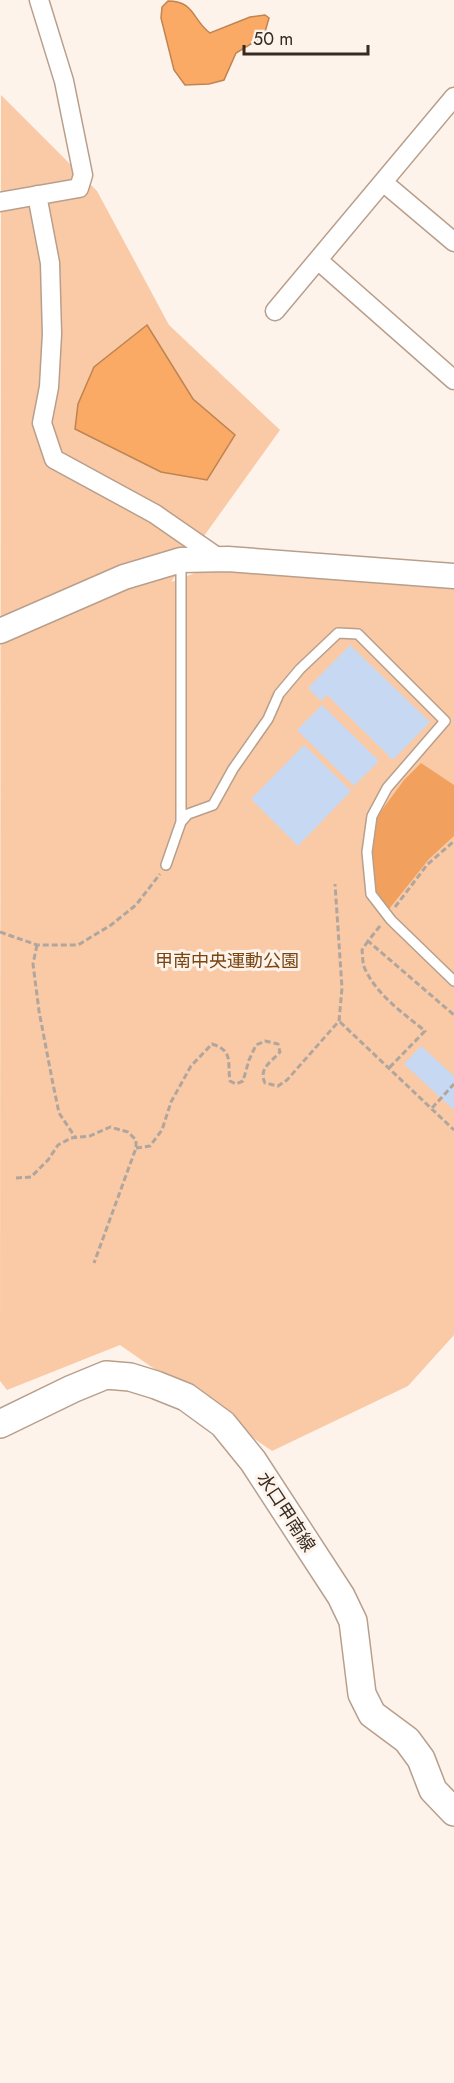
<svg xmlns="http://www.w3.org/2000/svg" width="454" height="2083" font-family="Jost,'Noto Sans JP',sans-serif">
  <style>
    .green { fill: #f9caa5 }
    .forest { fill: #f1a15d }
    .water { fill: #faaa65; stroke: #bf8451; stroke-width: 1.5 }
    .building { fill: #c7d8f2 }
    .lines { fill: none; stroke-linecap: round; stroke-linejoin: round }
    .service-casing { stroke: #b89f8c; stroke-width: 12 }
    .minor-casing { stroke: #b89f8c; stroke-width: 21 }
    .tertiary-casing { stroke: #b89f8c; stroke-width: 27 }
    .secondary-casing { stroke: #b89f8c; stroke-width: 30 }
    .path { stroke: #b1a69e; stroke-width: 3; stroke-dasharray: 6 3; stroke-linecap: butt }
    .service { stroke: #fff; stroke-width: 9 }
    .minor { stroke: #fff; stroke-width: 18 }
    .tertiary { stroke: #fff; stroke-width: 24 }
    .secondary { stroke: #fff; stroke-width: 27 }
    .labels { text-anchor: middle; stroke-width: 6; stroke-linejoin: round; paint-order: stroke }
    .park-label { font-size: 18px; fill: #794511; stroke: #fef3eb }
    .street-label { font-size: 18px; fill: #352b23; stroke: #fef3eb }
  </style>
  <rect width="100%" height="100%" fill="#fef3eb"/>
  <path class="green" d="M1 95 97 191 169 325 280 430 171 582 208 568 454 586V1335L408 1386 272 1451 120 1345 7 1390 0 1381Z"/>
  <path class="forest" d="M421 763 454 785V836L429 859 389 909 375 891 371 853 376 818 404 780Z"/>
  <path class="water" d="M168 1C195 1 192 20 210 33L250 17 265 15 269 18 265 32 256 41 236 53 224 80 209 84 185 85 174 70 161 18 162 7Z
    M147 325 193 399 235 435 207 480 161 472 75 429 78 404 94 367Z"/>
  <path class="building" d="M350 645 430 722 393 760 327 695 321 701 308 688Z
    M322 705 379 761 354 786 297 730Z
    M304 745 351 791 298 846 251 799Z
    M421 1046 454 1076V1110L404 1064Z"/>
  <g class="lines">
    <g class="service-casing">
      <path id="service" d="M181 822 188 814 213 805 233 769 268 719 279 694 300 669 338 633 358 634 445 721 387 788 372 816 367 852 371 894 391 920 454 981
        M166 865 181 822V563"/>
    </g>
    <g class="minor-casing">
      <path id="minor" d="M383 182 454 242
        M37 195 50 263 52 334 49 387 42 423 54 459 155 514 220 559
        M0 202 79 188 83 175 64 81 39 0
        M319 261 454 380
        M275 311 454 97"/>
    </g>
    <g class="tertiary-casing">
      <path id="tertiary" d="M0 631 124 577 181 560 228 559 454 576"/>
    </g>
    <g class="secondary-casing">
      <path id="secondary" d="M0 1424 72 1389 106 1375 130 1377 156 1385 186 1397 223 1424 253 1461 341 1596 353 1621 362 1694 372 1714 407 1740 421 1759 433 1790 454 1812"/>
    </g>
    <path class="path" d="M395 907 427 865 454 841
      M380 926 368 941 454 1015
      M0 932 37 945H78L111 925 136 905 160 874
      M368 941 362 950C363 956 362 963 365 969 377 995 403 1013 425 1031L389 1068
      M37 945 33 964 39 1011 52 1079 59 1113 75 1137
      M340 1022 454 1130
      M432 1108 454 1084
      M136 1148 150 1146 162 1130 171 1102 191 1066 212 1044C234 1051 227 1062 230 1081L236 1084 243 1081 249 1060 256 1045 265 1041 278 1044 280 1052C271 1062 258 1069 265 1083L278 1086 287 1080 339 1021 342 988 335 884
      M16 1178 31 1177 48 1160 58 1145 62 1143 71 1138 90 1136 110 1127 128 1132 136 1140V1148L94 1263"/>
    <use href="#service" class="service"/>
    <use href="#minor" class="minor"/>
    <use href="#tertiary" class="tertiary"/>
    <use href="#secondary" class="secondary"/>
  </g>
  <g class="labels">
    <g class="park-label">
      <text x="227" y="967">甲南中央運動公園</text>
    </g>
    <g class="street-label">
      <text transform="translate(286 1512) rotate(57)" y="6">水口甲南線</text>
    </g>
  </g>
  <path d="M244 45v9h124v-9" fill="none" stroke="#352b23" stroke-width="3"/>
  <text x="253" y="45" font-size="18" fill="#352b23" stroke="#fef3eb" stroke-width="4.5" paint-order="stroke">50 m</text>
</svg>
